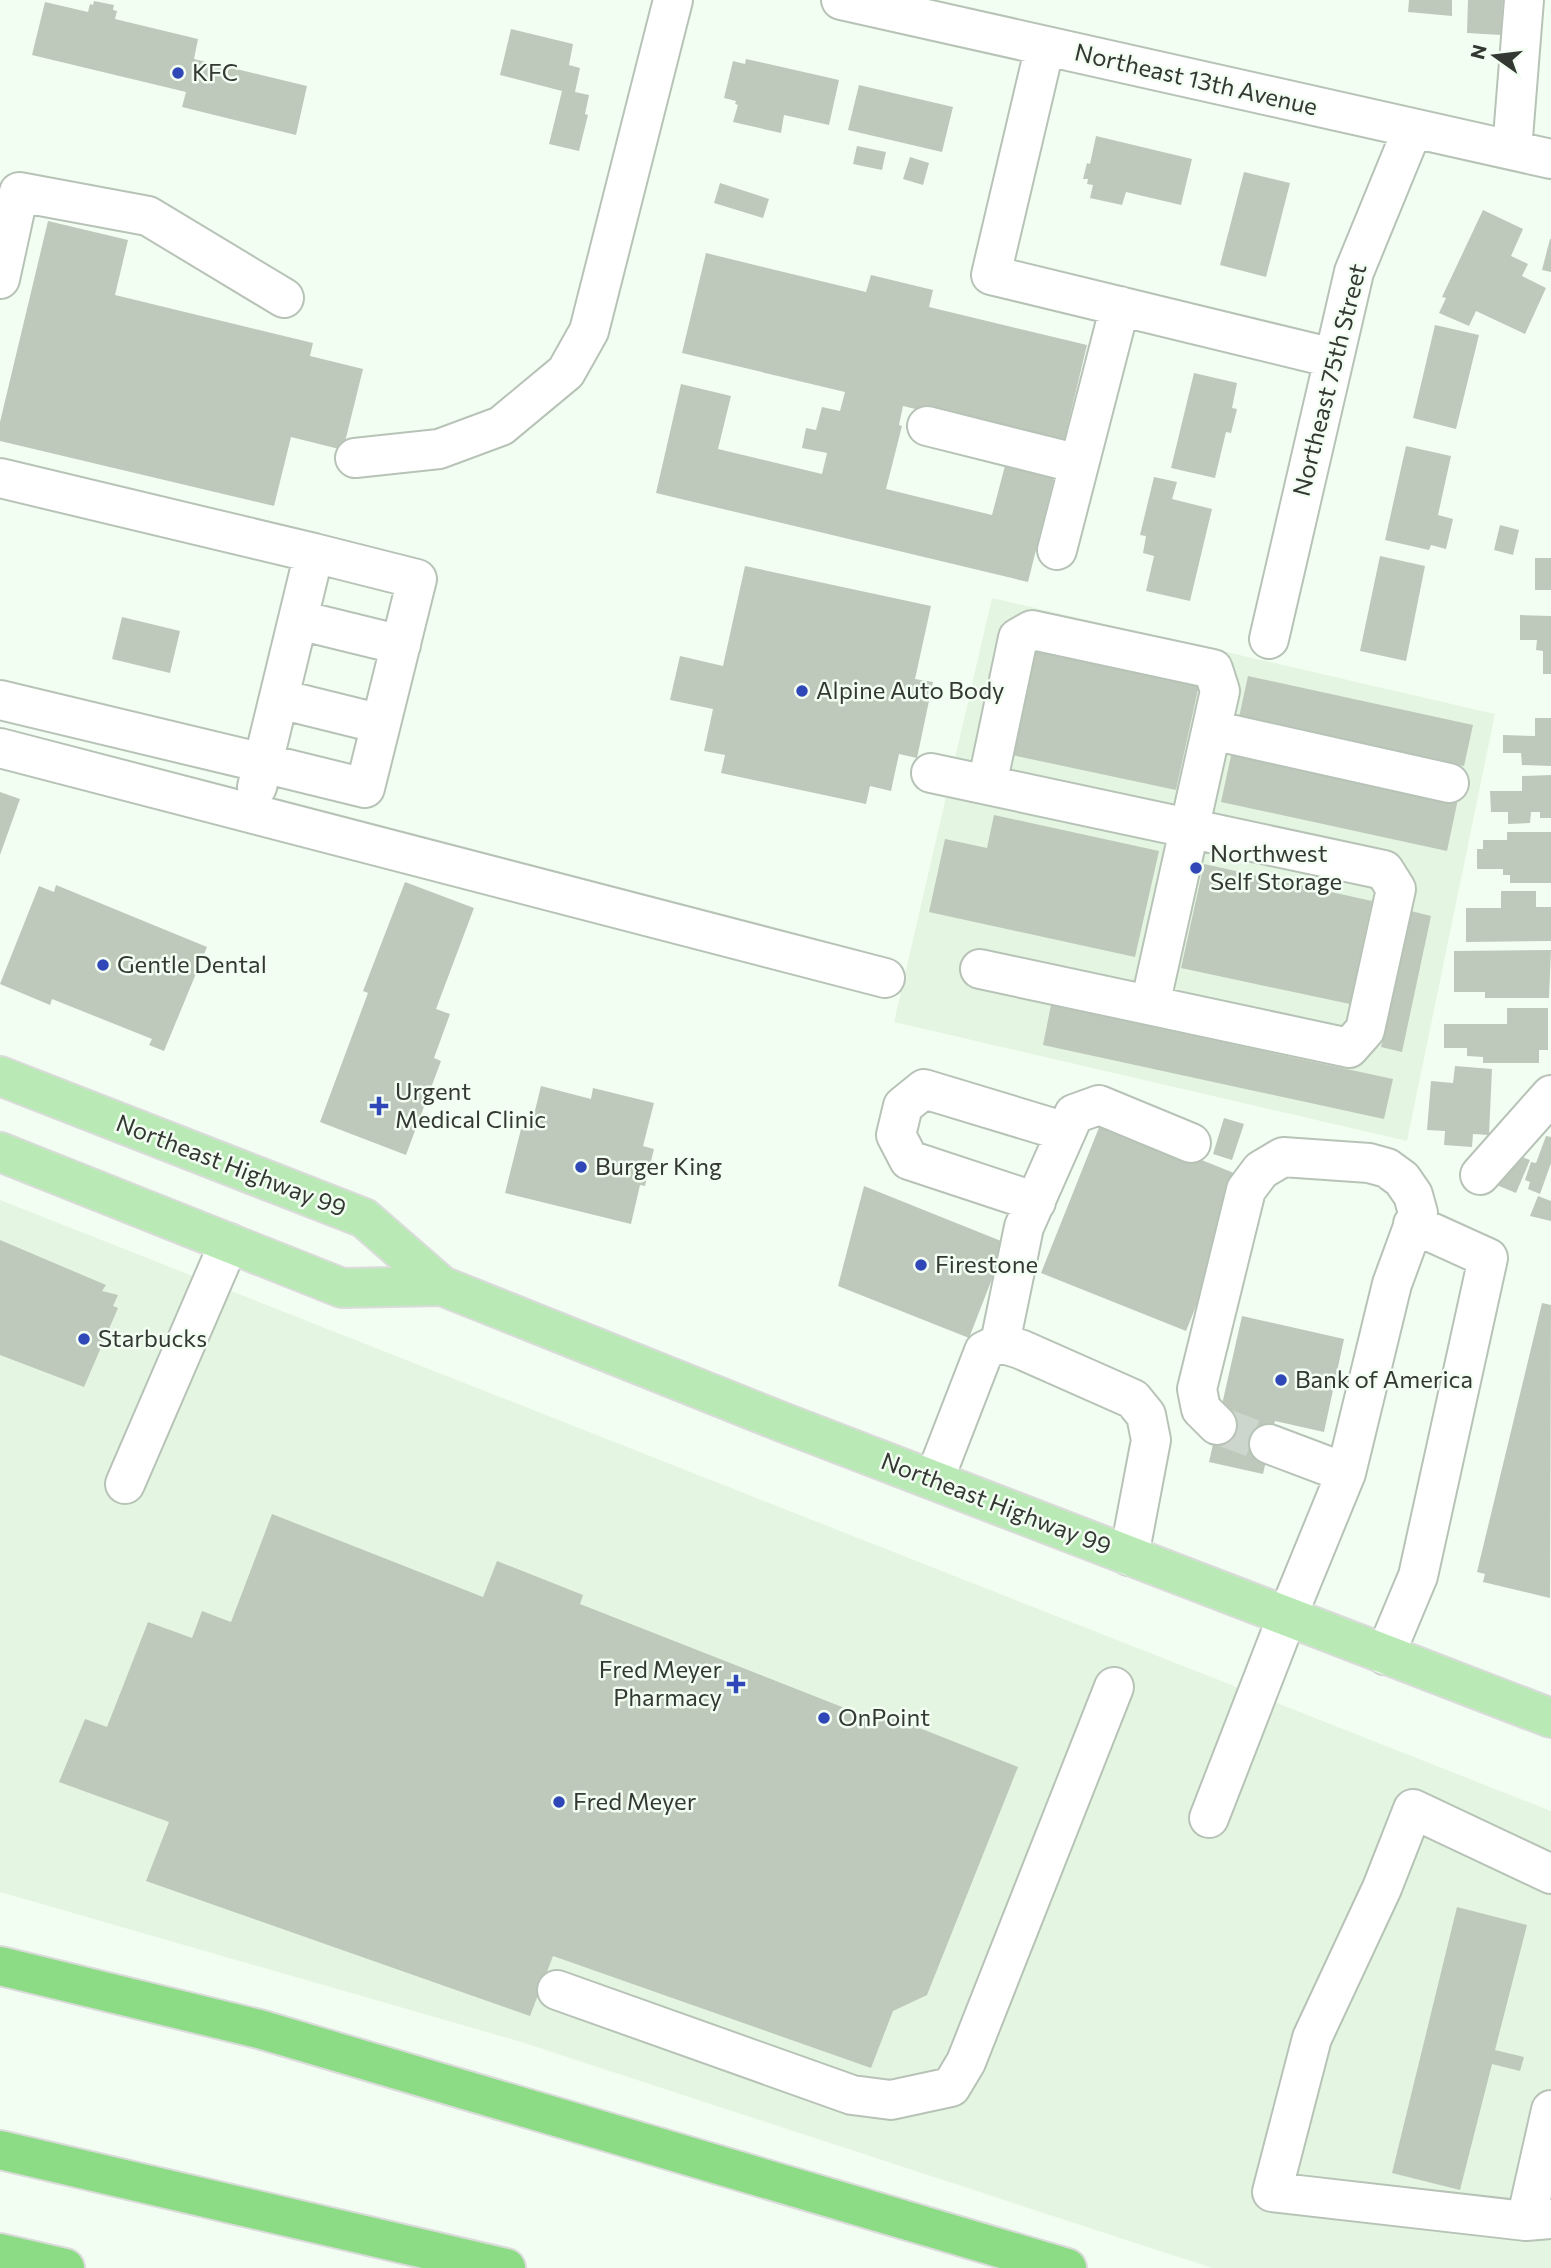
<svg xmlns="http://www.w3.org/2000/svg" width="1551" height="2268" font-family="Commissioner,sans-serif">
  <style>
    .built { fill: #e4f5e2 }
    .building { fill: #bec9bc }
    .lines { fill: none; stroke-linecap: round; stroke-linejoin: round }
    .minor-tunnel { stroke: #cdd6cc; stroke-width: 38; stroke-dasharray: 38 19; stroke-linecap: butt }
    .minor-casing { stroke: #b8c3b7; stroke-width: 42 }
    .major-casing { stroke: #dadbda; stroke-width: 42 }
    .highway-casing { stroke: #dadbda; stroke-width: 42 }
    .minor { stroke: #fff; stroke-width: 38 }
    .major { stroke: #b9eab5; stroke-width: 38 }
    .highway { stroke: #8bdc84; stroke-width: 38 }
    .poi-dot { fill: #3047b8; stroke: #f3fef2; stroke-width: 2.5 }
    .labels { text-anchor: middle; stroke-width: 5; stroke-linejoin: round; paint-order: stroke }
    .poi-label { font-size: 24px; fill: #343833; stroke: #f3fef2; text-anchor: start }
    .street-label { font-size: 24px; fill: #343833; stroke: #f3fef2 }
  </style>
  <rect width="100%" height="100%" fill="#f3fef2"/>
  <path class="built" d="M992 598 1495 714 1407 1141 894 1022Z
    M0 1200 1551 1811V2268H1212L518 2041 0 1892Z"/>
  <path class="building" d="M1409 0H1452V16L1408 12Z
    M1468 0H1503L1501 35 1467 33Z
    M94 1 114 5 113 10 117 11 115 19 198 39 194 59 307 86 296 135 182 107 186 92 32 55 45 2 88 12 90 4 93 5Z
    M511 29 573 44 569 65 580 68 575 92 589 95 585 114 588 115 579 151 549 144 562 91 500 75Z
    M746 59 839 80 829 125 784 115 781 133 733 122 738 105 735 104 736 101 724 98 733 61 745 64Z
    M859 85 953 107 942 152 848 130Z
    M1096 136 1192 159 1181 205 1126 192 1122 205 1090 198 1093 185 1087 184 1088 179H1083L1087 163 1090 164Z
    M857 146 886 152 882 170 853 164Z
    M910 157 929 163 923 185 903 179Z
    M1244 172 1290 183 1266 277 1220 265Z
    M720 183 769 199 763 218 714 203Z
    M1483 210 1523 229 1511 256 1528 264 1522 276 1546 288 1525 334 1476 311 1469 326 1439 313 1446 298 1442 297Z
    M48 221 128 240 115 295 313 343 310 356 363 369 343 450 291 437 274 506 0 441V422Z
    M1550 239H1551V272L1542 270Z
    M706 253 866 292 871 275 933 290 929 307 1087 345 1063 445 903 406 899 425 902 426 886 489 992 515 1006 462 1055 474 1028 582 656 493 681 384 731 396 718 449 822 474 827 453 802 448 806 428 816 430 822 407 840 411 845 392 682 353Z
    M1435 325 1479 335 1456 429 1413 418Z
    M1194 373 1237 383 1232 408 1237 409 1231 433 1226 432 1215 478 1171 468Z
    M1406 446 1451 456 1438 515 1453 519 1446 549 1431 545 1429 550 1385 540Z
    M1154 477 1177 482 1172 499 1212 509 1190 601 1146 591 1154 556 1143 553 1146 536 1140 535Z
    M1500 525 1519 530 1513 555 1494 550Z
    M1380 556 1425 566 1406 661 1360 651Z
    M1535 558H1551V590H1535Z
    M745 566 931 606 915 679 933 682 917 758 899 754 891 791 870 786 866 804 721 773 725 755 704 751 713 709 670 700 680 656 723 666Z
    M1520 615 1551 616V674H1543V651L1536 650 1537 640H1520Z
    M122 617 180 631 170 673 112 659Z
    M1030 649 1199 685 1176 790 1007 754Z
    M1248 676 1473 725 1464 766 1239 717Z
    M1535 718H1551V766L1522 765 1521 753H1503V735L1535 736Z
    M1232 751 1458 799 1447 851 1221 802Z
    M1551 775V818H1540V812H1531L1530 823 1508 824V812H1491L1490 791H1522V776Z
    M0 792 20 799 0 855Z
    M994 815 1159 851 1135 957 929 912 945 839 987 848Z
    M1507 832H1551V883H1510V875H1503V869H1477V849H1483V840H1507Z
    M1204 864 1372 901 1350 1004 1181 968Z
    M405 882 474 908 436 1009 450 1014 434 1058 441 1061 406 1155 320 1122 368 993 363 991Z
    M56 885 207 947 164 1051 149 1045 152 1039 52 999 50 1005 0 984 39 886 54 892Z
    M1501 891H1536V907H1551V941L1466 942V908H1501Z
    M1411 911 1431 916 1402 1052 1381 1047Z
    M1551 950 1549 998H1485V992H1454V951Z
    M1051 1005 1393 1079 1384 1119 1043 1045Z
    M1507 1008H1548V1050H1539V1063H1483V1057L1467 1056V1048H1444V1024H1507Z
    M1455 1066 1492 1069 1489 1135 1473 1134 1472 1147 1444 1145 1445 1131 1427 1130 1431 1081 1453 1083Z
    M541 1086 591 1099 593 1088 654 1103 643 1146 654 1149 645 1186 640 1185 631 1224 505 1193 521 1129 530 1131Z
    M1224 1118 1244 1124 1232 1160 1213 1154Z
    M1102 1120 1234 1173 1203 1300 1199 1299 1186 1331 1041 1273Z
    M1546 1136 1551 1137V1163L1540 1194 1528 1189 1530 1182 1525 1180 1531 1162 1536 1163Z
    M1507 1151 1530 1160 1516 1193 1494 1184Z
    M864 1186 1006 1243 969 1338 838 1286Z
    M1538 1196 1551 1201V1221L1530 1216Z
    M0 1240 106 1285 102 1291 118 1295 113 1306 118 1308 84 1387 0 1355Z
    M1542 1303 1551 1305 1550 1598 1483 1582 1485 1574 1477 1572Z
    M1242 1316 1344 1339 1324 1432 1275 1421 1263 1474 1209 1462Z
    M272 1514 483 1597 497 1561 583 1595 580 1604 870 1718 874 1710 1018 1767 927 1995 893 2011 871 2068 553 1956 530 2016 146 1881 169 1822 59 1782 85 1719 107 1727 148 1622 192 1638 202 1611 231 1622Z
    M1457 1907 1527 1925 1495 2050 1524 2057 1520 2071 1492 2064 1460 2190 1392 2173Z"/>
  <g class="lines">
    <path class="minor-tunnel" d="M1217 1425 1269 1444"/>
    <g class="minor-casing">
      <path id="minor" d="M841 0 1551 159
        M1045 46 991 275 1333 358
        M1512 150 1524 0
        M0 279 19 192 148 216 284 298
        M927 426 1079 464
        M355 458 439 449 501 426 566 372 589 331 673 0
        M0 478 314 553 263 763 0 700
        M1057 550 1120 306
        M299 620 401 645
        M1269 639 1354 272 1413 128
        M280 699 381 724
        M1212 730 1449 783
        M0 748 885 978
        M931 773 1384 870 1396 889 1365 1030 1349 1048 980 969
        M987 785 1018 638 1032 630 1213 669 1220 691 1150 1005
        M257 787 263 763 365 788 417 579 314 553
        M1480 1175 1551 1095
        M1036 1202 909 1160 896 1135 903 1106 924 1089 1066 1132
        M1000 1343 1024 1227 1074 1114 1099 1105 1191 1143
        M1269 1444 1346 1473
        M934 1480 984 1351 1000 1343 1020 1349 1133 1399 1146 1415 1151 1440 1129 1556
        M125 1484 229 1243
        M1385 1655 1418 1576 1488 1258 1413 1224
        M1209 1818 1287 1617 1346 1473 1392 1284 1418 1213 1413 1195 1402 1179 1387 1168 1369 1163 1283 1157 1261 1170 1246 1190 1197 1389 1201 1409 1217 1425
        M1551 1874 1413 1809 1382 1888 1312 2038 1272 2192 1526 2221 1551 2219
        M557 1990 852 2095 891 2100 951 2087 966 2062 1114 1687
        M1526 2221 1551 2110"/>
    </g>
    <g class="major-casing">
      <path id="major" d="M0 1076 364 1218 442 1286 782 1422 1551 1718
        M0 1152 342 1288 442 1286"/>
    </g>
    <g class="highway-casing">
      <path id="highway" d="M0 1966 259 2029 1067 2268
        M0 2150 506 2268
        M0 2253 65 2268"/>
    </g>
    <use href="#minor" class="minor"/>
    <use href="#major" class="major"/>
    <use href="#highway" class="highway"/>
  </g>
  <g class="poi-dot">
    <circle cx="178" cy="73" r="7"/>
    <circle cx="802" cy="691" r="7"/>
    <circle cx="1196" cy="868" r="7"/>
    <circle cx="103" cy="965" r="7"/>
    <path d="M375.5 1095.5h7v7h7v7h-7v7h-7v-7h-7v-7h7z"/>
    <circle cx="581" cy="1167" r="7"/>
    <circle cx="921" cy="1265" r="7"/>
    <circle cx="84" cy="1339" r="7"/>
    <circle cx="1281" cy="1380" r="7"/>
    <path d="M732.5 1673.5h7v7h7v7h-7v7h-7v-7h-7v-7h7z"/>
    <circle cx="824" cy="1718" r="7"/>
    <circle cx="559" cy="1802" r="7"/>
  </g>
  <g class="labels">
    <g class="poi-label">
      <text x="192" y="81">KFC</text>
      <text x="816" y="699">Alpine Auto Body</text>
      <text x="1210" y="862">Northwest<tspan x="1210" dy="28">Self Storage</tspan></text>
      <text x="117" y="973">Gentle Dental</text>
      <text x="395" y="1100">Urgent<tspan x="395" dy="28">Medical Clinic</tspan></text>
      <text x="595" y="1175">Burger King</text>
      <text x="935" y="1273">Firestone</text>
      <text x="98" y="1347">Starbucks</text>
      <text x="1295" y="1388">Bank of America</text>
      <text x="722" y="1678" text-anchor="end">Fred Meyer<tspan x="722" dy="28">Pharmacy</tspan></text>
      <text x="838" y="1726">OnPoint</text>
      <text x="573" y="1810">Fred Meyer</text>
    </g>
    <g class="street-label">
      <text transform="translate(1196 80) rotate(13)" y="8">Northeast 13th Avenue</text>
      <text transform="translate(1330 380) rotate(-76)" y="8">Northeast 75th Street</text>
      <text transform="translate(231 1166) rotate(21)" y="8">Northeast Highway 99</text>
      <text transform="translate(996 1504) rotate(21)" y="8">Northeast Highway 99</text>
    </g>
  </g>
  <g transform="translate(1495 56) rotate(284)" stroke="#f3fef2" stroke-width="5" paint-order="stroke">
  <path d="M0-5L12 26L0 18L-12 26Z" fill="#343833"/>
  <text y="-10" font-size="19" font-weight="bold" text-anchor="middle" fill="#343833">N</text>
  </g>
</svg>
